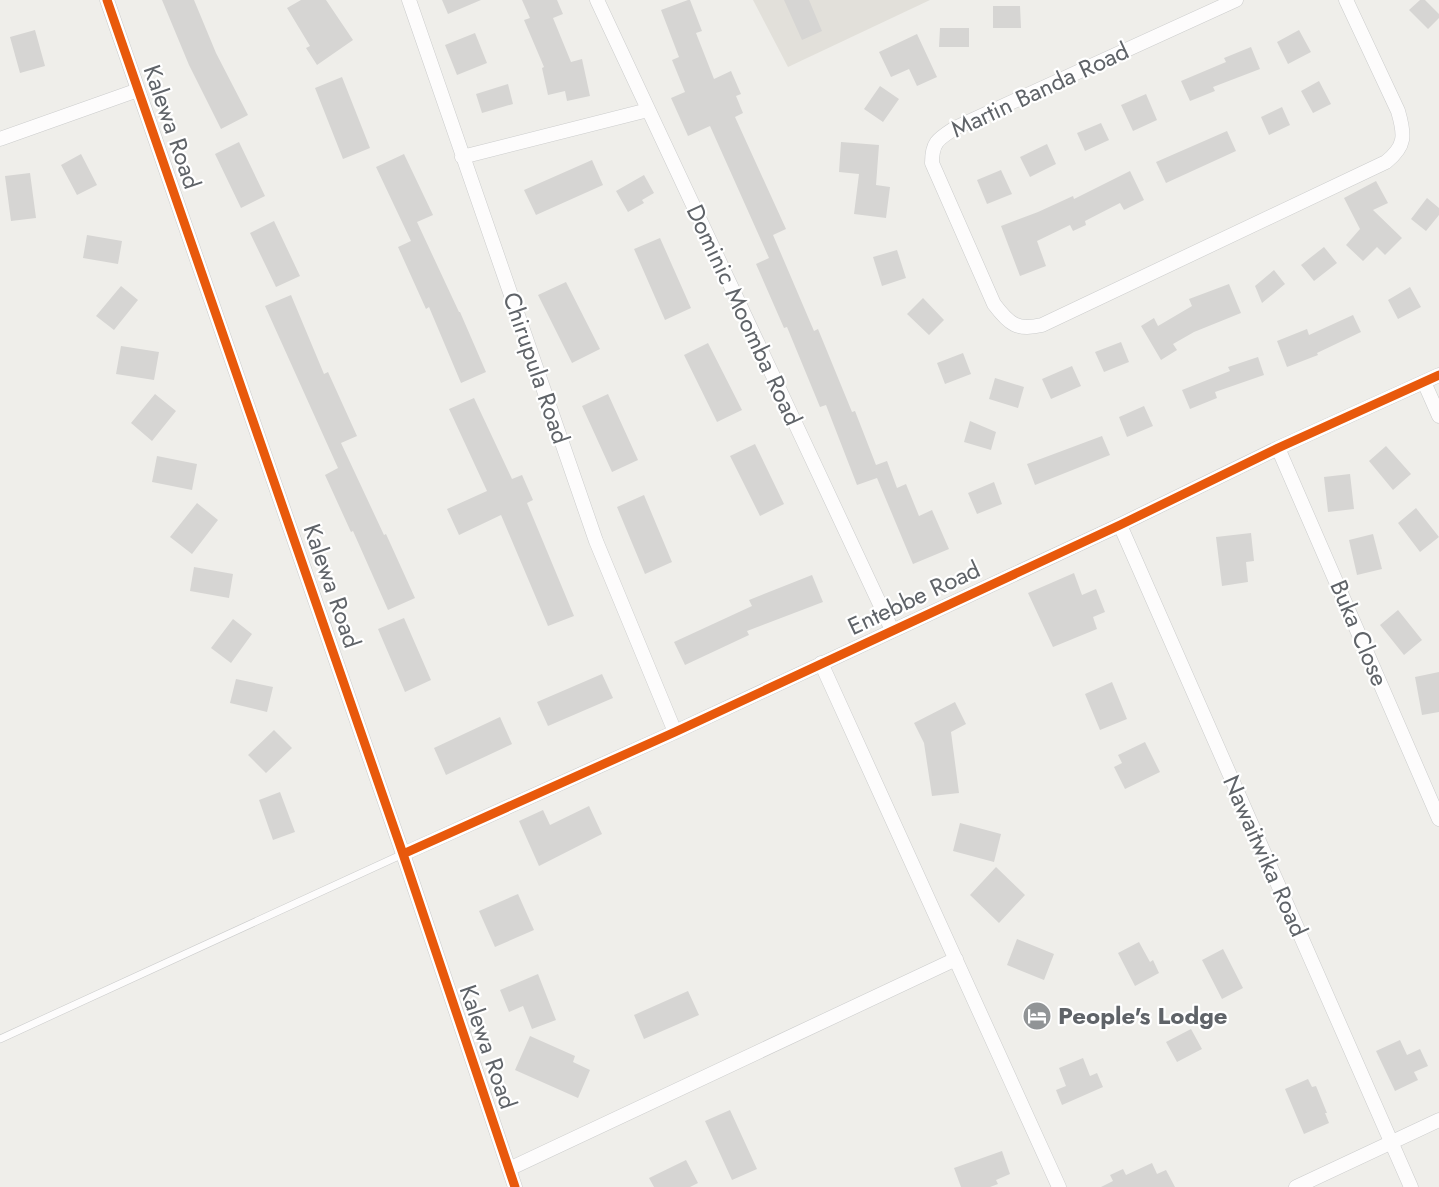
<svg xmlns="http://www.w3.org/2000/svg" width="1439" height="1187" font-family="Jost,sans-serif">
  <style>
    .education { fill: #e2e0da }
    .building { fill: #d6d5d3 }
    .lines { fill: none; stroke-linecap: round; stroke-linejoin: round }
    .lane-casing { stroke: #cbcccc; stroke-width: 8 }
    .street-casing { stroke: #cbcccc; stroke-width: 15 }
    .lane { stroke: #fdfcfc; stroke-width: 7 }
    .street { stroke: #fdfcfc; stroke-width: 14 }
    .cycleway-casing { stroke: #fff; stroke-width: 13 }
    .cycleway { stroke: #e8590c; stroke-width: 9 }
    .labels { text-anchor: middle; stroke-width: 4.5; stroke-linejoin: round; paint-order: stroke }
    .street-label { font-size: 24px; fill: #5f6368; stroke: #fff }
    .poi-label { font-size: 24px; font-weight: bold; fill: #5f6368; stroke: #fff; text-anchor: start }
  </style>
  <rect width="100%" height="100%" fill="#efeeea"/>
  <path class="education" d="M753 0H930L788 67Z"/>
  <path class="building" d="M162 0H194L216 53 248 115 221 129 189 65Z
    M301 0H326L353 40 317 65 306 48 310 46 287 8Z
    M442 0H481L448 14Z
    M522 0H557L563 14 553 18 571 62 582 59 590 96 567 101 565 91 548 95 542 68 544 67 524 20 530 18Z
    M688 0H690L702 31 696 33 714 79 731 71 741 94 736 96 743 113 735 117 786 229 773 235 814 331 818 329 852 412 855 411 876 465 887 461 897 488 906 484 919 516 932 510 949 549 913 564 877 478 857 485 826 405 820 407 787 327 784 328 756 264 769 258 710 126 688 136 671 98 685 92 672 60 679 57 661 10Z
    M784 0H809L822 31 802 40Z
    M1420 0H1425L1439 14V18L1428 29 1409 10Z
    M993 6H1020L1021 28H993Z
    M940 28H969V47H939Z
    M35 30 45 66 20 73 10 37Z
    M1299 30 1311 52 1288 64 1277 42Z
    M475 33 487 63 457 75 445 45Z
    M917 34 937 77 917 86 909 69 891 77 879 52Z
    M1251 47 1260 69 1213 87 1215 91 1190 101 1181 81 1226 62 1224 58Z
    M342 77 370 148 343 159 315 88Z
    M1319 81 1331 104 1313 113 1301 91Z
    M508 84 513 104 482 113 476 94Z
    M880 86 899 99 883 122 864 109Z
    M1146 94 1157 120 1133 131 1121 105Z
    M1282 107 1290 125 1269 135 1261 117Z
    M1101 123 1109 140 1085 151 1077 133Z
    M1227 131 1236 151 1166 183 1156 162Z
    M239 142 265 196 241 208 215 154Z
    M841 142 879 145 876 185 890 187 886 218 854 214 859 174 839 172Z
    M1047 144 1056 164 1030 177 1020 157Z
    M81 154 97 185 77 195 61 165Z
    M404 154 433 215 417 222 459 312H460L486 372 461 383 429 307 426 309 398 247 411 241 376 167Z
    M592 160 603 185 536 215 524 190Z
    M1001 170 1012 194 987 204 977 180Z
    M1130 171 1144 200 1124 210 1120 203 1085 221 1086 225 1073 231 1070 225 1037 241 1046 266 1020 276 1001 226 1038 212 1073 196 1074 199Z
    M30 173 36 218 11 221 5 176Z
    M644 175 654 193 642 200 644 203 628 212 616 191Z
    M1376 181 1388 203 1373 210 1402 238 1385 255 1377 247 1363 261 1346 245 1360 229 1344 198Z
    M1427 198 1439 208V215L1426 231 1411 219Z
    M274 221 300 276 276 287 250 233Z
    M87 235 122 241 118 264 83 258Z
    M660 238 691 308 665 320 634 249Z
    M1324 247 1337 263 1314 281 1301 265Z
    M897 250 906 278 882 286 873 257Z
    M1274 270 1285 284 1262 303 1255 286Z
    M566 282 600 349 572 363 538 295Z
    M1229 284 1241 313 1194 332 1173 344 1177 350 1161 360 1141 326 1154 318 1158 326 1192 306 1189 299Z
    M121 286 138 300 114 330 96 316Z
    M1410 287 1421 307 1398 319 1388 300Z
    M291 295 324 374 328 372 357 436 341 443 384 535 386 534 415 598 388 610 353 531 351 532 325 475 338 468 265 306Z
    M923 298 944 320 929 335 907 314Z
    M1353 315 1361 332 1317 353 1318 355 1287 367 1277 341 1307 329 1309 335Z
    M1121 342 1129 362 1104 372 1095 352Z
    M708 343 742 410 717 422 684 355Z
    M121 346 159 352 154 380 116 374Z
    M963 353 971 374 945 384 937 363Z
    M1258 357 1264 375 1215 392 1217 398 1190 409 1182 390 1230 371 1228 367Z
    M1072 366 1081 386 1051 399 1042 379Z
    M995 378 1024 387 1018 408 989 399Z
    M155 394 176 411 152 441 131 423Z
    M608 394 638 460 612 472 582 406Z
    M474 398 512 479 522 475 533 500 527 503 574 616 548 626 501 515 459 535 447 509 487 491 449 409Z
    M1144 406 1153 426 1127 437 1119 417Z
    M970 421 996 432 991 450 964 442Z
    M1102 436 1110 455 1035 485 1027 464Z
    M755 444 784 504 760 516 730 456Z
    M1386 446 1411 474 1393 490 1369 461Z
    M157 456 197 464 192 490 152 482Z
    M1350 474 1354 509 1328 512 1324 477Z
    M994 482 1002 504 977 514 968 493Z
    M644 495 672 562 645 574 617 507Z
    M197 503 218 520 192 554 170 537Z
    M1416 508 1439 537 1420 552 1398 523Z
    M1251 533 1254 561 1246 562 1248 582 1222 586 1216 537Z
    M1373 534 1382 569 1357 575 1349 540Z
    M194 567 233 574 229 598 190 591Z
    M1074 573 1082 595 1096 589 1105 612 1093 617 1097 629 1053 647 1028 593Z
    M812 575 823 602 747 631 749 635 685 665 674 642 752 606 749 600Z
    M1398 610 1422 640 1404 655 1380 625Z
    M404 618 431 680 405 692 378 629Z
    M233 619 252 634 231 663 211 648Z
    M1439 672V712L1422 715 1415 677Z
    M602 674 613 698 548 726 537 702Z
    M236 679 273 687 267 712 230 703Z
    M1112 682 1127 719 1100 730 1085 694Z
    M955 702 966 724 951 732 959 793 932 796 924 743 914 723Z
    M500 717 512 744 446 775 434 748Z
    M274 730 292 748 266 773 248 755Z
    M1145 742 1160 772 1125 789 1114 767 1122 763 1118 755Z
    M280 792 295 832 273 840 259 800Z
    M589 806 602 834 539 866 519 821 543 810 550 825Z
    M960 823 1001 834 994 862 953 851Z
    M996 867 1025 895 999 923 970 895Z
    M518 894 534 930 495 947 479 911Z
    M1017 939 1054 954 1044 980 1007 965Z
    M1139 942 1150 962 1153 960 1159 973 1135 986 1118 953Z
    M1223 949 1243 988 1222 999 1202 960Z
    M538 974 556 1020 532 1029 523 1006 509 1012 500 990Z
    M688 991 699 1015 644 1039 634 1015Z
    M1191 1029 1202 1049 1177 1062 1166 1042Z
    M530 1036 575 1056 573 1062 590 1070 578 1098 515 1070Z
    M1400 1040 1407 1055 1420 1049 1428 1066 1414 1072 1418 1080 1395 1091 1376 1051Z
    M1083 1058 1090 1076 1097 1073 1103 1087 1062 1105 1056 1090 1066 1086 1059 1068Z
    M1308 1079 1312 1087 1316 1086 1327 1113H1325L1329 1123 1304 1134 1285 1089Z
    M730 1110 757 1169 732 1180 705 1121Z
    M1002 1151 1010 1174 996 1180 998 1184 990 1187H961L954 1168Z
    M686 1160 698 1183 690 1187H654L649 1178Z
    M1152 1163 1157 1174 1166 1170 1175 1187H1101L1113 1181 1110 1175 1123 1169 1126 1175Z"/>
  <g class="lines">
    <g class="lane-casing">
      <path id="lane" d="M0 1039 403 854"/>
    </g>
    <g class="street-casing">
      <path id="street" d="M107 0 403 854 515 1187
        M409 0 596 541 675 732
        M597 0 892 630
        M1236 0 955 128C938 139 932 142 932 163L994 304C1009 324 1017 331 1042 325L1386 162C1406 146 1405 135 1398 111L1346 0
        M0 139 138 90
        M462 157 648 110
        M1424 382 1439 416
        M1278 448 1439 819
        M1120 525 1411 1187
        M821 663 1059 1187
        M403 854 675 732 1120 525 1278 448 1439 375
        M509 1169 956 959
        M1296 1187 1439 1120"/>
    </g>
    <use href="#lane" class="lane"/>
    <use href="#street" class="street"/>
    <g class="cycleway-casing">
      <path id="cycleway" d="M107 0 403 854 515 1187
        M403 854 675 732 1120 525 1278 448 1439 375"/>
    </g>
    <use href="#cycleway" class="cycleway"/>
  </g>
  <defs>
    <g id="hotel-disc" transform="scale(1.5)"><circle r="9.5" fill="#919496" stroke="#fff"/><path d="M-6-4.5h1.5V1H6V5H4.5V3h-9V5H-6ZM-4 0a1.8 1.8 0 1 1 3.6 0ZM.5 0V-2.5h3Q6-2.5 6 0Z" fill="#fff"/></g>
  </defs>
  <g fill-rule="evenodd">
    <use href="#hotel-disc" x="1037" y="1016"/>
  </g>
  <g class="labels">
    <g class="street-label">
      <text transform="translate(1040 90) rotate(-25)" y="8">Martin Banda Road</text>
      <text transform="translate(172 127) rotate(71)" y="8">Kalewa Road</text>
      <text transform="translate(744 315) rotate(65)" y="8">Dominic Moomba Road</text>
      <text transform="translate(536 368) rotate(71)" y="8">Chirupula Road</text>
      <text transform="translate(332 586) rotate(71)" y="8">Kalewa Road</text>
      <text transform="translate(914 598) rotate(-25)" y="8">Entebbe Road</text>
      <text transform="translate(1359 633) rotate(67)" y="8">Buka Close</text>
      <text transform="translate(1265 856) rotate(66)" y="8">Nawaitwika Road</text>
      <text transform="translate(488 1047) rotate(71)" y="8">Kalewa Road</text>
    </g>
    <g class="poi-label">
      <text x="1058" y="1024">People's Lodge</text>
    </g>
  </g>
</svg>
